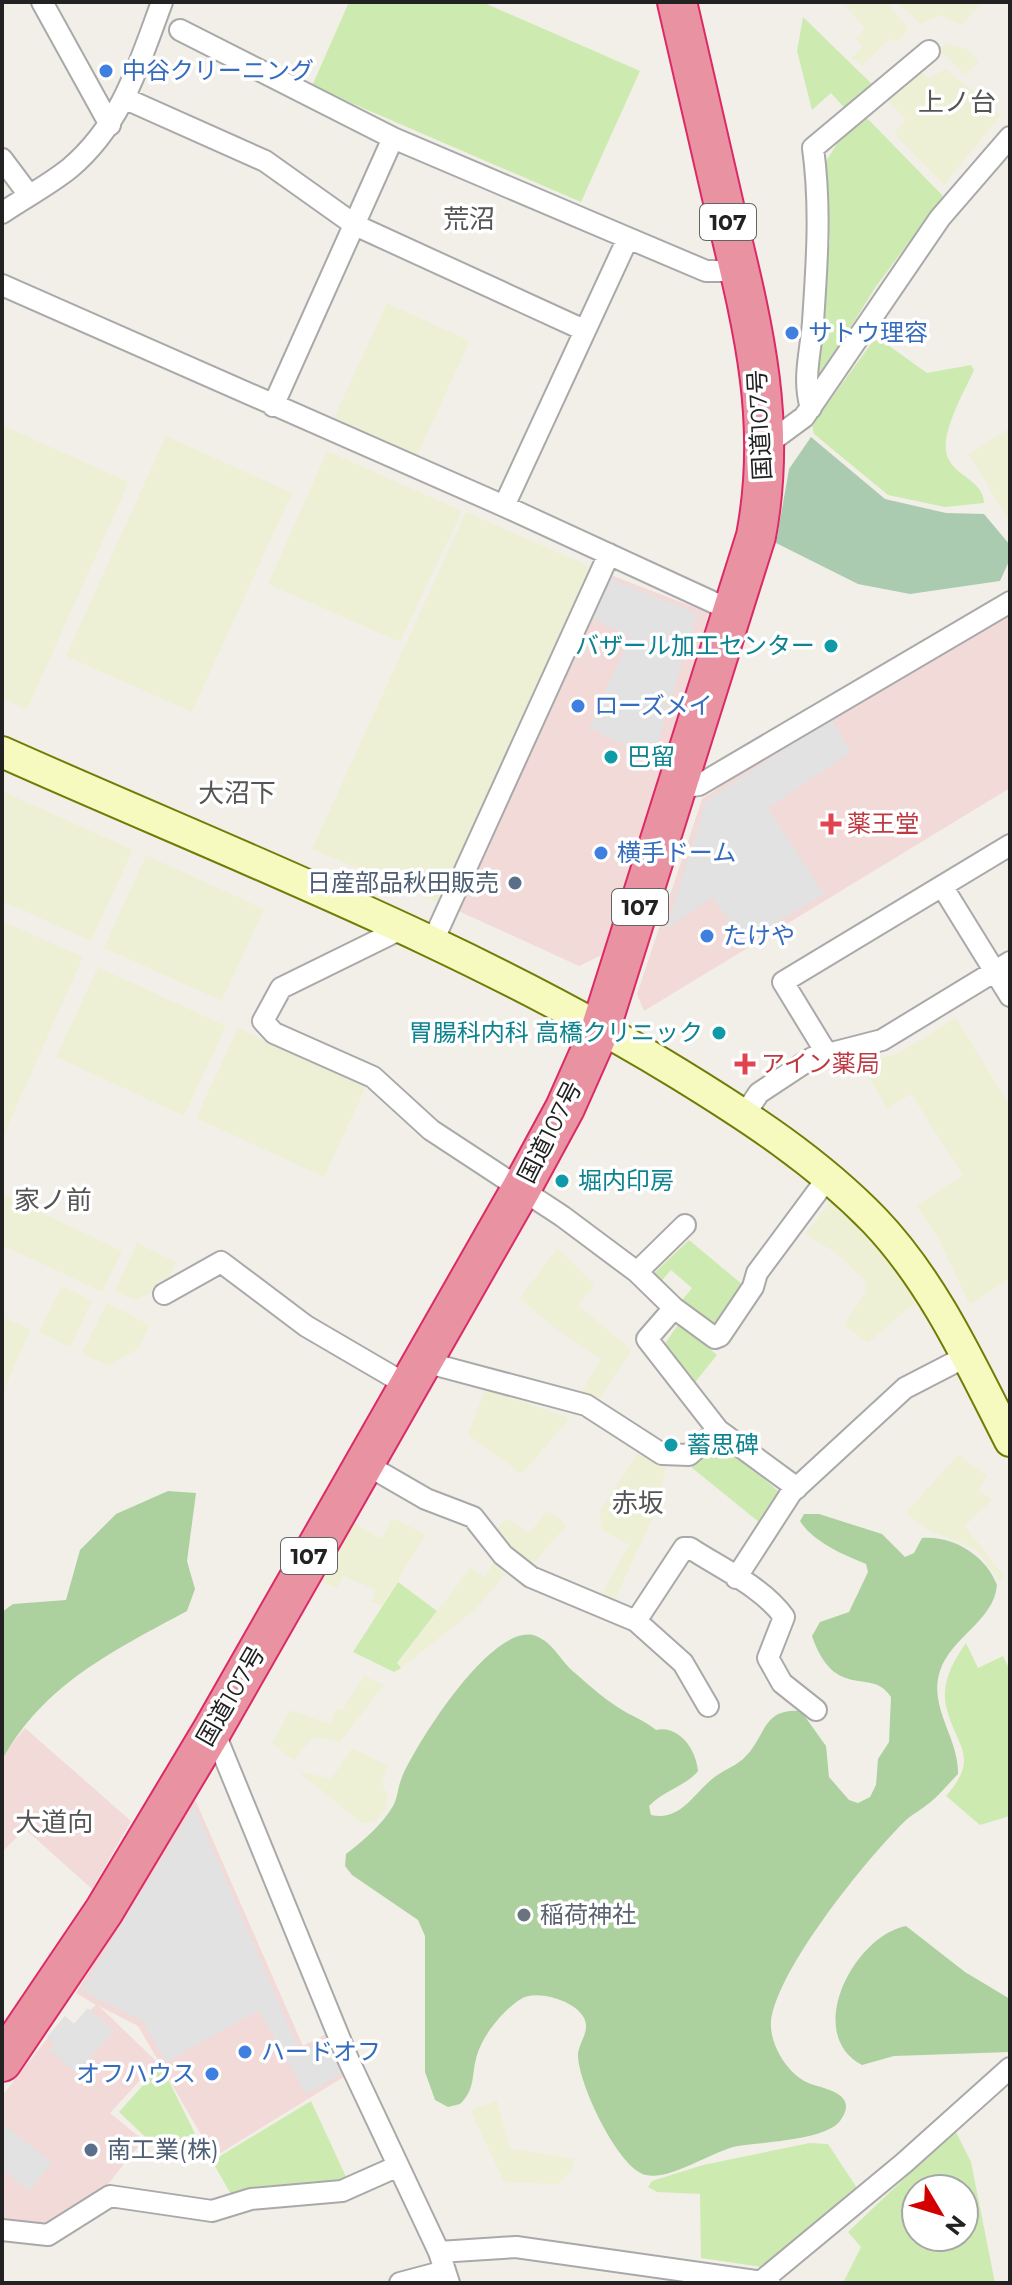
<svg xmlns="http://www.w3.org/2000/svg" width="1012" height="2285" font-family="Montserrat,'Noto Sans JP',sans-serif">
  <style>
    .commercial { fill: #f2dad9 }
    .farmland { fill: #eef0d5 }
    .grass { fill: #cdebb0; fill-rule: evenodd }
    .forest { fill: #add19e }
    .cemetery { fill: #aacbaf }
    .parking { fill: #e2e2e2 }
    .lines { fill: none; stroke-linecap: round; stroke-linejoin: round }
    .street-casing { stroke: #a9a9a9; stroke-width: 24 }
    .secondary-casing { stroke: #707d05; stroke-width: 34 }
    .highway-casing { stroke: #dc2a67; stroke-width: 42 }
    .street { stroke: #fff; stroke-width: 20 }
    .secondary { stroke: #f7fabf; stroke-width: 30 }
    .highway { stroke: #e892a2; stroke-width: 38 }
    .shop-dot { fill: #3f7fe0; stroke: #fff; stroke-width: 3 }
    .culture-dot { fill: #0f9aa8; stroke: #fff; stroke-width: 3 }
    .health-dot { fill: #e0444e; stroke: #fff; stroke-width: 3 }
    .service-dot { fill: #5c6f8a; stroke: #fff; stroke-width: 3 }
    .worship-dot { fill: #6b7280; stroke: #fff; stroke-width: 3 }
    .labels { text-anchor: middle; stroke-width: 7; stroke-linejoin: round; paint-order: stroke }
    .shield { fill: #fff; stroke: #646464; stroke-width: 2 }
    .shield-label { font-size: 22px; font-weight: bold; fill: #222 }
    .shop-label { font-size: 24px; fill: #366cbe; stroke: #fff; text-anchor: start }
    .street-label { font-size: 24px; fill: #222; stroke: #fff }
    .culture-label { font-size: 24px; fill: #0d838f; stroke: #fff; text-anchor: start }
    .health-label { font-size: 24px; fill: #be3a42; stroke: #fff; text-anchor: start }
    .service-label { font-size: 24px; fill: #4e5e75; stroke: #fff; text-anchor: end }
    .worship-label { font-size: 24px; fill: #5b616d; stroke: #fff; text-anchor: start }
    .neighbourhood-label { font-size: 26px; fill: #555; stroke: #fff }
  </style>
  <rect width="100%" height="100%" fill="#f2efe9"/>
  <path class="commercial" d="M608 574 709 613 610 951 579 966 454 909Z
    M1010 612V788L644 1011 637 994 702 799 836 709Z
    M25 1728 131 1821 92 1889 25 1829 2 1852V1756Z
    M194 1797 303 2046 328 2033 347 2075 214 2157 138 2026 99 2006 157 2062 110 2113 143 2140 105 2188 46 2229 2 2224V2096L65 2016 74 2024 96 2005 76 1993Z"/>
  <path class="farmland" d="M842 2H886L909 29 896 43 891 38 862 66 852 58 863 46 856 39 865 28Z
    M897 2H983L961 25 940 15 920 24Z
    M945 44 966 48 979 62 965 75 939 50Z
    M917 66 928 79 945 69 950 72 1001 115 944 185 894 133 906 119 883 96Z
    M387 303 470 341 416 458 333 420Z
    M2 425 129 482 27 710 2 699Z
    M1010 428V523L969 454Z
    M166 436 292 493 192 712 66 656Z
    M327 451 462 511 400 642 268 584Z
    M466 512 596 569 444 905 312 849Z
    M2 791 133 850 91 941 2 901Z
    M146 855 264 909 222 1001 104 948Z
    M2 921 83 957 2 1139Z
    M98 967 226 1026 184 1116 56 1057Z
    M956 1018 1010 1106V1278L970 1305 937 1236 916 1206 963 1175 911 1094 888 1109 859 1063 897 1054Z
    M238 1028 366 1087 324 1177 196 1118Z
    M2 1194 122 1251 102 1292 2 1245Z
    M833 1199 889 1250 921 1297 868 1343 844 1325 865 1293 866 1282 836 1253 805 1234Z
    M137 1243 176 1262 165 1286 135 1300 115 1291Z
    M557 1248 595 1285 578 1305 632 1350 596 1403 581 1393 601 1359 548 1323 520 1298Z
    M62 1286 92 1301 70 1347 39 1332Z
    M107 1303 150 1325 138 1349 107 1366 82 1353Z
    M2 1317 31 1329 2 1394Z
    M485 1389 570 1418 522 1474 468 1435Z
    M637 1454 666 1468 655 1514 612 1605 599 1599 629 1545 601 1529 600 1511Z
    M958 1454 987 1476 978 1490 992 1500 965 1526 1004 1576 1000 1582 976 1549 927 1530 906 1513Z
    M548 1510 567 1525 529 1568 493 1535 506 1518 529 1533Z
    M392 1518 426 1534 382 1606 371 1601 375 1590 343 1576 337 1588 312 1578 348 1519 382 1539Z
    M495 1560 505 1575 475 1610 401 1668 397 1664 470 1568 485 1577Z
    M364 1676 384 1685 340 1742 313 1737 294 1760 272 1744 290 1710 330 1724 336 1708 342 1710Z
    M352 1748 388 1766 382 1784 388 1795 386 1810 376 1821 361 1823 298 1771 331 1779Z
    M497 2100 510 2148 574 2159 573 2168 559 2184 504 2182 470 2110Z"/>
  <path class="grass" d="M349 2H482L640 71 581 202 312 86Z
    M803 17 877 89 848 112 831 93 812 110 797 51Z
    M864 115 943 196 875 288 812 389 820 283 830 242 825 163 843 134Z
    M881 340 927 373 971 365 974 370C965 391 936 439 949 460 958 477 984 482 984 503L945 507 888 495 814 434 812 425 873 341Z
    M689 1240 743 1285 716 1325 679 1304 692 1288 671 1270 658 1285 650 1277Z
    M679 1323 717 1355 692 1386 664 1345Z
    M714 1445 731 1449 780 1493 760 1523 691 1467 703 1452Z
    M398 1582 437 1611 397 1663 401 1668 394 1672 353 1652Z
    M966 1643 978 1668 1003 1656 1010 1670V1816L980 1825 946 1796C981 1756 956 1748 946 1706 941 1682 953 1662 966 1643Z
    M161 2065 208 2160 156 2147 119 2112Z
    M311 2101 347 2179 334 2184 232 2196 212 2161Z
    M955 2130 971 2162 995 2283H843L861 2247 848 2232ZM916 2189H964V2237H916Z
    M810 2143 828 2144 859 2191 782 2256 762 2267 701 2258 700 2194 657 2192 648 2187 652 2181 703 2165Z"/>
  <path class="forest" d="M168 1491 196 1493 187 1561 195 1589 187 1611C113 1651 44 1684 2 1760V1612L13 1604 66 1600 80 1550 116 1514Z
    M804 1514H819L882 1534 905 1557 914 1553 922 1538C952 1535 986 1555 997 1585 994 1621 951 1637 940 1671 928 1707 959 1738 958 1774 948 1784 939 1796 928 1804 921 1810 911 1815 904 1822 865 1861 778 1968 771 2021 769 2044 788 2076 811 2084 825 2089 860 2094 840 2121 826 2140 763 2142 738 2146 712 2151 670 2181 646 2175 618 2169 577 2081 578 2054 579 2044 587 2034 586 2025 585 2003 537 1988 521 1999 503 2010 483 2035 477 2055 471 2075 476 2089 460 2104L448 2107 435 2100 425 2072V1936L418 1920 352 1875 345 1866 346 1854C363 1841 382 1825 393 1806 398 1797 398 1786 402 1777 416 1744 493 1620 536 1636 554 1643 561 1662 575 1673 589 1685 603 1698 619 1708 631 1716 644 1720 656 1730 679 1725 696 1749 698 1771 686 1786 663 1791 649 1806L651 1815C680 1821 692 1796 712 1779 721 1771 734 1767 743 1759 767 1737 761 1708 801 1711L826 1746 829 1777 849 1800 858 1803 870 1797 876 1785 878 1759 889 1742 891 1697C872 1666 835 1703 812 1636L820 1622 849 1612 868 1572 866 1564C844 1555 813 1542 800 1521Z
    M906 1926 965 1972 1010 1999V2052L894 2056 862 2065C803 2034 854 1936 906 1926Z"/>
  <path class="cemetery" d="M811 437 885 499 946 513 984 514 1010 545V559L1000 581 910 594 858 584 776 543 789 469Z"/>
  <path class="parking" d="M609 578 697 614 653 758 589 728 630 637 591 618Z
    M831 718 851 752 768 808 824 894 743 942 713 897 666 929 706 801Z
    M194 1806 300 2052 327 2039 341 2074 306 2094 259 2010 166 2062 143 2021 81 1990Z
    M88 2008 114 2031 76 2073 49 2050 55 2044 47 2037 65 2016 74 2024Z
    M2 2123 52 2163 29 2191 2 2169Z"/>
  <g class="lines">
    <g class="street-casing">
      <path id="street" d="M42 2 110 125
        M180 30 393 138 628 238 504 506
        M126 99 265 161 355 225 584 330
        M2 159 29 195
        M2 213C24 198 49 185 70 168 122 124 139 64 162 2
        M628 238 706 271H739
        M2 285 504 506 730 610
        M273 406 393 138
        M811 408C802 379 811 351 813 322 817 263 821 206 813 148L929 51
        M766 445 804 417 940 218 1010 137
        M679 788 699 785 1010 602
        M942 886 1010 996
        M401 929 281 988 263 1021 274 1033 373 1077 431 1130 562 1216 637 1272 674 1308 647 1339 718 1430 797 1488
        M432 943 609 554
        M827 1054 783 982 1010 845
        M744 1115 759 1093 812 1058 882 1040 1010 962
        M637 1272 685 1225
        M164 1294 221 1262 306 1326 407 1385
        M674 1308 715 1338 720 1336 753 1287 757 1273 829 1176
        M421 1361 586 1405 662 1454 689 1455 718 1430
        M362 1462 426 1499 473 1517 503 1555 531 1577 636 1621 683 1663 708 1706
        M736 1578 791 1493 804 1481 905 1388 965 1357
        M636 1621 684 1548H690C720 1568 763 1587 784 1617L768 1658 782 1683 816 1710
        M213 1729 348 2059 439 2252 449 2283
        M2 2230 48 2235 110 2196 212 2211 251 2199 342 2191 396 2167
        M439 2252 516 2247 770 2283
        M764 2279 904 2163 1010 2068
        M400 2283 445 2271"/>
    </g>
    <g class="secondary-casing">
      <path id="secondary" d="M2 752C228 853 469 945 679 1074 749 1117 818 1162 875 1221 934 1283 971 1365 1010 1441"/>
    </g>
    <g class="highway-casing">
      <path id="highway" d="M2 2062 104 1911 213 1729 521 1189 565 1108 601 1027 756 536C778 420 752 322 725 210 709 141 693 72 677 2"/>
    </g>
    <use href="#street" class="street"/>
    <use href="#secondary" class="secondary"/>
    <use href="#highway" class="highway"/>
  </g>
  <g class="shop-dot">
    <circle cx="106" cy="71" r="8"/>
    <circle cx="792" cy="333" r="8"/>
    <circle cx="578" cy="706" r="8"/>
    <circle cx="601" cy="853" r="8"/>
    <circle cx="707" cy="936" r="8"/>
    <circle cx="245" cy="2052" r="8"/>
    <circle cx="212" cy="2074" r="8"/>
  </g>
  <g class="culture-dot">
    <circle cx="831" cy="646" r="8"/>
    <circle cx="611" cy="757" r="8"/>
    <circle cx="719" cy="1033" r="8"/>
    <circle cx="562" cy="1181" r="8"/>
    <circle cx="671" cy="1445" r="8"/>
  </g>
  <g class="health-dot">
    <path d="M827 812h8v8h8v8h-8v8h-8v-8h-8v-8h8z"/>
    <path d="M741 1052h8v8h8v8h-8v8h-8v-8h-8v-8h8z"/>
  </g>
  <g class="service-dot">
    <circle cx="515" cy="883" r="8"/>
    <circle cx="91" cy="2150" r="8"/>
  </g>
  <circle class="worship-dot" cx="524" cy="1915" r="8"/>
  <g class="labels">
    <g class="shield">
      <rect x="700" y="204" width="56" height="36" rx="6"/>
      <rect x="612" y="889" width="56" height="36" rx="6"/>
      <rect x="281" y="1538" width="56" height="36" rx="6"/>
    </g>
    <g class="shield-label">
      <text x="728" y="230">107</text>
      <text x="640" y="915">107</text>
      <text x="309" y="1564">107</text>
    </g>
    <g class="shop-label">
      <text x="122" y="79">中谷クリーニング</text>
      <text x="808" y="341">サトウ理容</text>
      <text x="594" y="714">ローズメイ</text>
      <text x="617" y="861">横手ドーム</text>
      <text x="723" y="944">たけや</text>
      <text x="261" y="2060">ハードオフ</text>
      <text x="196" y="2082" text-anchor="end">オフハウス</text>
    </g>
    <g class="street-label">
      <text transform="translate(760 425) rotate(-93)" y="8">国道107号</text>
      <text transform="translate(550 1132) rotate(-63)" y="8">国道107号</text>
      <text transform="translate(231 1696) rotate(-60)" y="8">国道107号</text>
    </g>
    <g class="culture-label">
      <text x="815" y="654" text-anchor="end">バザール加工センター</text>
      <text x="627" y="765">巴留</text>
      <text x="703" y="1041" text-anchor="end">胃腸科内科 高橋クリニック</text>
      <text x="578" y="1189">堀内印房</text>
      <text x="687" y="1453">蓄思碑</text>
    </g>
    <g class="health-label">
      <text x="847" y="832">薬王堂</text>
      <text x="761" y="1072">アイン薬局</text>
    </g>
    <g class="service-label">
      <text x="499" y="891">日産部品秋田販売</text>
      <text x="107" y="2158" text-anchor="start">南工業(株)</text>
    </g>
    <g class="worship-label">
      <text x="540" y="1923">稲荷神社</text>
    </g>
    <g class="neighbourhood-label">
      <text x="957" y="111">上ノ台</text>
      <text x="469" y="228">荒沼</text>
      <text x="237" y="802">大沼下</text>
      <text x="53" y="1209">家ノ前</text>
      <text x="638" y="1512">赤坂</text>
      <text x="54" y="1831">大道向</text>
    </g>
  </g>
  <rect width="1012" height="2285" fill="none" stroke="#222222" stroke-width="8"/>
  <g transform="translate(940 2213) rotate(128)"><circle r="38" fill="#ffffff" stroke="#a7a7a7" stroke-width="2"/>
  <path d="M0-6L14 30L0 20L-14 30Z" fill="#d40000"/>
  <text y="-12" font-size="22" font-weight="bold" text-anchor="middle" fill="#222222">N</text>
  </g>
</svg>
